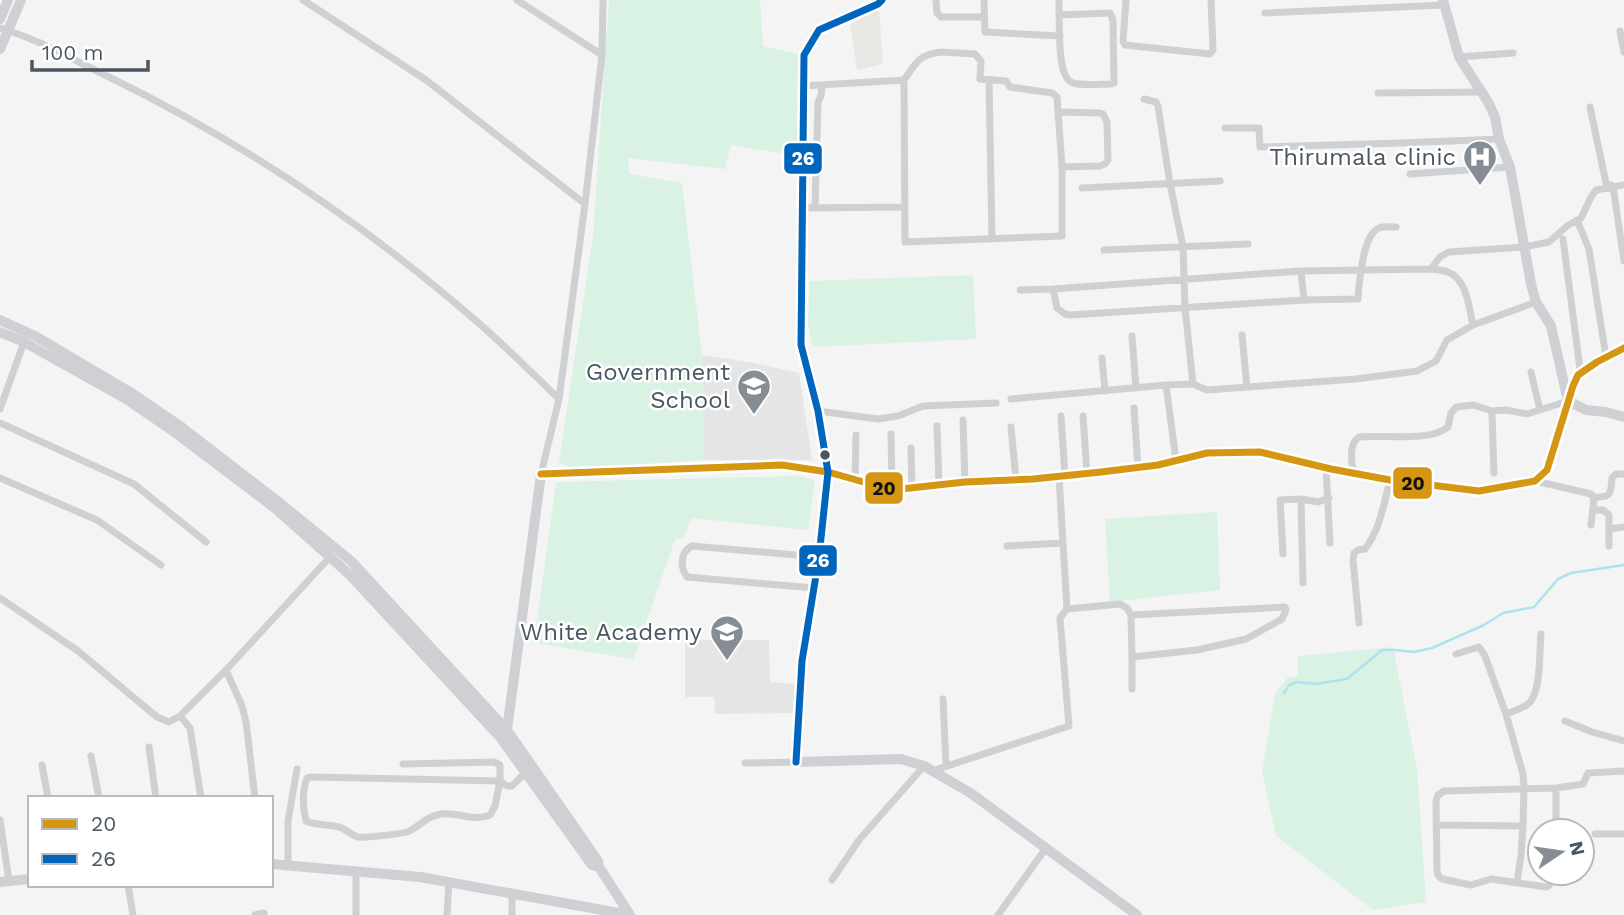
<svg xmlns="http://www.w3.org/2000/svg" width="1624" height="915" font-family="'Work Sans',sans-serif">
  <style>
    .commercial { fill: #e8e7e3 }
    .education { fill: #e6e5e6 }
    .green { fill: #d9f2e3 }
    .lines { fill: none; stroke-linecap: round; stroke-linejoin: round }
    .stream { stroke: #aee2f0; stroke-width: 2.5 }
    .street { stroke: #ced0d2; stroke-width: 7 }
    .secondary { stroke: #ced0d4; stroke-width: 10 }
    .bus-1-casing { stroke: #fff; stroke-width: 12 }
    .bus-2-casing { stroke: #fff; stroke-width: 12 }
    .bus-1 { stroke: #d49613; stroke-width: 7 }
    .bus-2 { stroke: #0065bd; stroke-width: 7 }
    .bus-dot { fill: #4a5661; stroke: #fff; stroke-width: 2.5 }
    .labels { text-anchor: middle; stroke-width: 5; stroke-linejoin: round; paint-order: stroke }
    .poi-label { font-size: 24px; fill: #4a5661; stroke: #fff; text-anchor: end }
    .line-badge { stroke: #fff; stroke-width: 2.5 }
    .badge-label { font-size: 19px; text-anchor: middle; font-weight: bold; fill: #fff }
    .pale-badge-label { font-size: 19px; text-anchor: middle; font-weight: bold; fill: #111 }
  </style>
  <rect width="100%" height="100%" fill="#f4f4f4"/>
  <path class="commercial" d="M879 10 883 64 857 70 850 24Z"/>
  <path class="education" d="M702 355 749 362 799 373 812 460H704Z
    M685 640H769L770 682 795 684 793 713 715 714 714 697H685Z"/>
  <path class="green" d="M609 0H760L763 46 799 54 798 156 731 145 725 169 628 158 629 174 682 183 702 355 704 460 572 469 559 462 593 236Z
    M973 275 976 339 813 347 808 325 810 281Z
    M799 476 815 480 808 530 691 518 684 539H675L634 659 534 643 556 482Z
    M1217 512 1220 590 1110 602 1105 519Z
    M1393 647 1417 768 1426 902 1373 910 1276 836 1262 772 1275 694 1287 678 1298 676V656Z"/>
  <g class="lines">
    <path class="stream" d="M1284 693 1289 685 1297 682 1315 684 1347 679 1382 650H1396L1414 652 1432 648 1484 625 1503 613 1534 607 1558 579 1571 573 1624 565"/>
    <path class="street" d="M303 0 426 80 585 204
      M517 0 602 55
      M936 0 937 13 941 17H984
      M984 0 985 32 1060 36
      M1059 0V15
      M1126 0 1123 41 1125 45 1210 54 1213 50 1211 0
      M1110 13 1113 20 1114 83 1111 84C1100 84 1084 86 1073 83 1057 78 1060 30 1059 15Z
      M1265 13 1444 5
      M0 28C39 39 75 61 111 78 244 143 370 228 482 326 508 349 533 374 559 399
      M1620 31 1624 52
      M941 52 975 54 981 61 980 79 1006 81 1010 87 1052 93 1057 97 1062 167V236L905 242 904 80C917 62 918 55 941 52Z
      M1459 57 1513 53
      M989 80 992 239
      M803 86 904 80
      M1378 93 1482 92
      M1144 99 1156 102 1158 106 1170 184 1183 247 1185 308 1193 384
      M1590 107 1606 183 1613 186 1624 261
      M1059 112 1100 113 1103 114 1107 122 1108 160 1105 164 1099 166 1062 167
      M1225 128H1259L1260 147 1402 143 1499 139
      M1410 174 1510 167
      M1082 188 1220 181
      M802 208 905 207
      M815 208 818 102 821 96 822 85
      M1577 220 1589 249 1606 357
      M1563 239 1580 369 1578 375
      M1104 250 1248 244
      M1431 269 1440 257 1449 252 1524 247 1549 242 1567 226 1581 218 1591 197 1596 190 1624 185
      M1301 271 1304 300
      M1053 289 1057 308 1065 314 1070 315 1304 300 1358 299C1359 283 1363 234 1379 228 1384 226 1391 227 1396 227
      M1020 290 1053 289 1301 271 1431 269C1436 270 1443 270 1448 272 1467 279 1469 308 1473 325
      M1242 335 1247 387
      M1132 336 1136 388
      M1102 358 1105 391
      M1531 372 1540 410
      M1011 399 1166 385
      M1134 408 1138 467
      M0 409 24 342
      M818 411 878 419 898 416 923 406 996 403
      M1061 416 1065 476
      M1083 416 1087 474
      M963 420 965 482
      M0 423 134 484 206 542
      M937 426 939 485
      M1011 427 1016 480
      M891 434 892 490
      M911 448 912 488
      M1176 460 1166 385 1193 384 1207 390 1356 379 1417 371 1436 361 1447 340 1473 325 1536 302
      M1326 468 1330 543
      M1353 473C1352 460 1348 445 1359 437 1383 434 1428 443 1448 427L1451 413 1456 407 1473 405 1492 411
      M1494 473 1492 411 1506 410 1527 414 1568 401
      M541 474 559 399 585 204 602 55 603 0
      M0 478 97 520 161 565
      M855 480 856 435
      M1535 481 1591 494 1594 499 1591 525
      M1593 497C1611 498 1611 494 1612 478L1616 474H1624
      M1301 499 1303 583
      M1593 510H1603L1609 515V546
      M1609 529 1624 527
      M1007 546 1063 543
      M1283 554 1280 500 1301 499 1318 502 1329 498
      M814 588 687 577C680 567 680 552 692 546L819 557
      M0 598 78 651 157 717 169 722 180 716 226 670 329 558
      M1067 609 1120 604 1127 608 1131 615 1132 657 1197 650 1246 639 1282 619 1286 610 1285 607 1131 615
      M1359 623 1353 560 1354 553 1358 550 1365 549C1380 530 1384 503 1390 480
      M1456 654 1479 647 1485 656 1506 714 1523 774 1524 789 1523 826 1521 855 1517 883
      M1132 657V689
      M226 670 242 706 246 722 255 798
      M943 699 946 766
      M1506 714C1513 711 1521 709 1527 705 1542 694 1539 652 1541 634
      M180 716 190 728 201 798
      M1565 721 1592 732 1624 741
      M149 747 156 798
      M91 756 99 798
      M745 763 796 762
      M403 764 494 762 500 765V781L312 777 307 778C302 791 303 808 306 821 317 826 328 824 339 827 346 829 351 835 358 837 365 838 400 834 407 832 420 827 424 817 441 814 459 812 473 822 490 815L495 806 500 781 507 786H512L525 773
      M42 765 48 798
      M932 771 1069 726 1060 618 1067 609 1059 477
      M1556 788V831
      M0 820 9 881
      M1436 825 1523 826
      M1595 834H1624
      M288 864V821L297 769
      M1553 873C1552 879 1552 885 1546 887L1491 879 1471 885 1442 879 1438 875 1437 870 1436 801 1438 795 1444 791 1556 788 1583 784 1588 773 1624 771
      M832 880 859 840 924 766
      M128 885 133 915
      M512 893V915
      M255 915 264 913
      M356 915V871
      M447 915 449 882
      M998 915 1046 848"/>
    <path class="secondary" d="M882 0 878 4 819 30 804 55 801 345 818 411 828 472 819 557 802 661 796 762 901 759 924 766 972 794 1137 915
      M1443 0 1459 57 1488 102 1495 117 1499 139 1510 167 1531 284 1536 302 1551 326 1568 401
      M0 19 8 0
      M0 49 21 0
      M0 320 35 336 130 392 180 426 280 503 351 561 507 730 589 848 598 861 599 867
      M0 332 24 342 126 399 177 434 276 509 350 575 500 737 592 865 599 867 630 915
      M1568 401 1586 410 1606 412 1624 417
      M500 737 507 730 541 474 782 465 828 472 892 490 965 482 1033 479 1101 472 1158 465 1207 453 1260 452 1331 469 1390 480 1479 491 1535 481 1547 470 1573 386 1578 375 1597 362 1624 348
      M271 864 420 877 630 915
      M0 882 30 879"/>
    <g class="bus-1-casing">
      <path id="bus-1" d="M541 474 782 465 828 472 892 490 965 482 1033 479 1101 472 1158 465 1207 453 1260 452 1331 469 1390 480 1479 491 1535 481 1547 470 1573 386 1578 375 1597 362 1624 348"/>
    </g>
    <g class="bus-2-casing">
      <path id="bus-2" d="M796 762 802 661 819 557 828 472 818 411 801 345 804 55 819 30 878 4 882 0"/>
    </g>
    <use href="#bus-1" class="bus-1"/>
    <use href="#bus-2" class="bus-2"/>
  </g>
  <defs>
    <g id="hospital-pin" transform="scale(1.75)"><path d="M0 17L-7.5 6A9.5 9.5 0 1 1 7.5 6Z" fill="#868d94" stroke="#fff"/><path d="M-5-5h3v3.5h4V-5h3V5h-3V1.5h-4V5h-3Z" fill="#fff"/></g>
    <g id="school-pin" transform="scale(1.75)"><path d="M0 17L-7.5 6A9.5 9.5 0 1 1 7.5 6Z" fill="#868d94" stroke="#fff"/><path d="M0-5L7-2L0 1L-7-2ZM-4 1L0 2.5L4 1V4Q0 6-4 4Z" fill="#fff"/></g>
  </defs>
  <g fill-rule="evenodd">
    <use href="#hospital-pin" x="1480" y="157"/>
    <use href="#school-pin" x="754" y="386"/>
    <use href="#school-pin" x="727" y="632"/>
  </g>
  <circle class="bus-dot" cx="825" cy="455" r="6"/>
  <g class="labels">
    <g class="poi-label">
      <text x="1456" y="165">Thirumala clinic</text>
      <text x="730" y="380">Government<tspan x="730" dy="28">School</tspan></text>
      <text x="702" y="640">White Academy</text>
    </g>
  </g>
  <g class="line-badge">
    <rect x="783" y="142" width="40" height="33" rx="7" fill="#0065bd"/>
    <rect x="1392" y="466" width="41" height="34" rx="7" fill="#d49613"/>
    <rect x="864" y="471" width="40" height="34" rx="7" fill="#d49613"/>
    <rect x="798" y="544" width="40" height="33" rx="7" fill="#0065bd"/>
  </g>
  <g class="badge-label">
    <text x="803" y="165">26</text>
    <text x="818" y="567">26</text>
  </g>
  <g class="pale-badge-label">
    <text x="1413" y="490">20</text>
    <text x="884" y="495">20</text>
  </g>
  <rect x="28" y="796" width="245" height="91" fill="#ffffff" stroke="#b7bbc0" stroke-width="2"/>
  <rect x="42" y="819" width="35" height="10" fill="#d49613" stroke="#b7bbc0" stroke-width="2"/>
  <text x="91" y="831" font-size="21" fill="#4a5661">20</text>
  <rect x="42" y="854" width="35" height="10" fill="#0065bd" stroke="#b7bbc0" stroke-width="2"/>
  <text x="91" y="866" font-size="21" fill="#4a5661">26</text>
  <g transform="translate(1561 852) rotate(77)"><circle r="33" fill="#ffffff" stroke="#b7bbc0" stroke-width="2"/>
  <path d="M0-5L12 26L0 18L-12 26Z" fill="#868d94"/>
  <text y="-10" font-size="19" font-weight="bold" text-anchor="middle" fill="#4a5661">N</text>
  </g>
  <path d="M32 60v10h116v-10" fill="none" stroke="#4a5661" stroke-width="3.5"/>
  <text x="42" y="60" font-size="21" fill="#4a5661" stroke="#ffffff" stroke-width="5" paint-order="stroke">100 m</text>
</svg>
